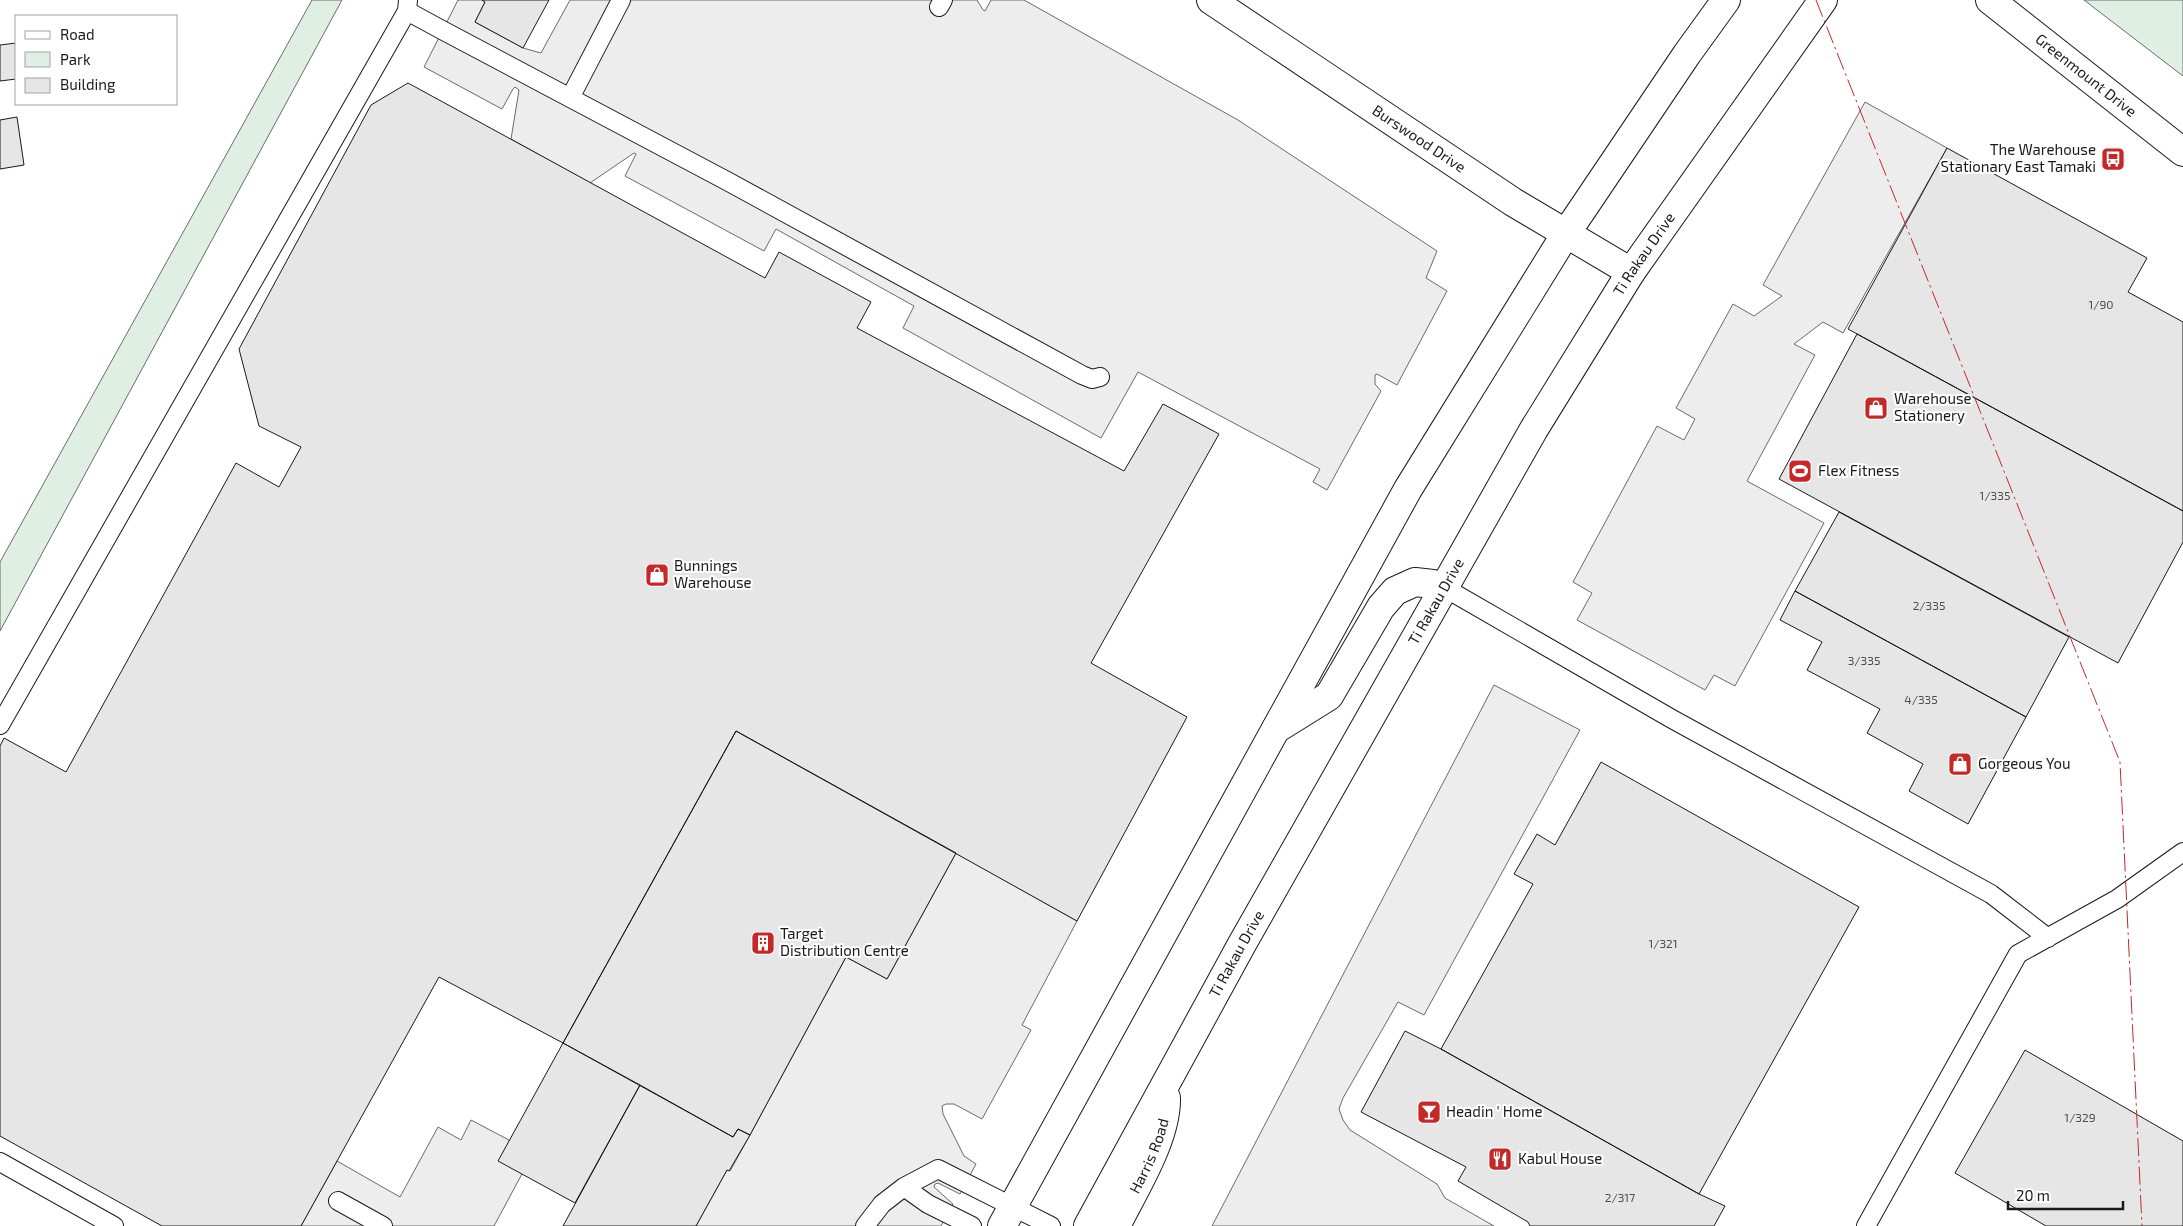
<svg xmlns="http://www.w3.org/2000/svg" width="2183" height="1226" font-family="'Exo 2',sans-serif">
  <style>
    .green { fill: #e0efe3; stroke: #6a6a6a }
    .parking { fill: #ededed; stroke: #6a6a6a }
    .building { fill: #e6e6e6; stroke: #1a1a1a }
    .lines { fill: none; stroke-linecap: round; stroke-linejoin: round }
    .service-casing { stroke: #1a1a1a; stroke-width: 20 }
    .tertiary-casing { stroke: #1a1a1a; stroke-width: 30 }
    .primary-casing { stroke: #1a1a1a; stroke-width: 30 }
    .service { stroke: #fff; stroke-width: 18 }
    .tertiary { stroke: #fff; stroke-width: 28 }
    .primary { stroke: #fff; stroke-width: 28 }
    .power { stroke: #c62828; stroke-width: 1; stroke-dasharray: 18 4 2.5 4; stroke-linecap: butt }
    .labels { text-anchor: middle; stroke-width: 4; stroke-linejoin: round; paint-order: stroke }
    .number-label { font-size: 12px; fill: #4d4d4d }
    .street-label { font-size: 15px; fill: #1a1a1a; stroke: #fff }
    .poi-label { font-size: 15px; fill: #1a1a1a; stroke: #fff; text-anchor: start }
  </style>
  <rect width="100%" height="100%" fill="#fff"/>
  <path class="green" d="M312 0H342L0 631V562Z
    M2084 0H2183V76Z"/>
  <path class="parking" d="M458 0H482L485 2 475 22 523 48 541 53 570 0H977L983 10 985 11 991 0H1024L1238 120 1437 251 1426 278 1447 291 1397 385 1377 374 1375 375V384L1381 391 1327 490 1313 482 1320 469 1138 372 1101 438 903 328 914 306 776 229 764 251 625 176 636 154 634 153 590 183 511 139 519 90 515 87 513 89 502 109 424 67Z
    M1865 102 1947 148 1843 333 1823 322 1794 344 1815 355 1747 481 1824 523 1735 686 1714 675 1705 690 1577 620 1592 593 1573 582 1657 426 1684 440 1695 419 1676 408 1733 304 1754 316 1782 296 1763 285Z
    M1494 685 1580 730 1424 1015 1398 1002 1343 1098 1339 1109 1343 1120 1350 1130 1437 1184 1445 1198 1494 1226H1212Z
    M956 853 1077 921 1022 1025 1031 1030 982 1119 954 1104H946L942 1106 943 1114 964 1156 976 1164 960 1194 938 1183 935 1184 934 1187 953 1204 941 1226H696L727 1170 730 1171 750 1135 846 957 887 979Z
    M471 1120 509 1140 522 1174 494 1226H301L337 1161 400 1197 438 1127 461 1140Z"/>
  <path class="building" d="M482 0H549L523 48 475 22 485 2Z
    M16 43V79L0 81V45Z
    M408 83 765 278 779 252 871 302 857 328 1124 471 1163 404 1219 434 1091 663 1187 717 1077 921 736 731 563 1043 439 977 301 1226H162L0 1136V746L4 738 66 772 236 463 279 487 301 447 259 426 239 349 371 105Z
    M17 117 24 165 0 169V120Z
    M1947 148 2147 258 2128 292 2183 322V511L1848 329Z
    M1857 334 2183 511V542L2118 663 1779 479Z
    M1839 512 2069 637 2026 717 1795 591Z
    M1795 591 2026 717 1968 824 1909 791 1923 764 1867 733 1880 709 1807 670 1822 642 1780 620Z
    M736 731 956 853 887 979 846 957 750 1135 738 1129 733 1137 563 1043Z
    M1601 762 1859 907 1699 1194 1441 1049 1533 884 1514 874 1537 834 1555 845Z
    M1405 1031 1441 1049 1699 1194 1725 1206 1714 1226H1530L1528 1222 1458 1181 1466 1167 1361 1112Z
    M563 1043 640 1085 575 1203 498 1161Z
    M2025 1050 2183 1141V1226H2046L1955 1173Z
    M640 1085 733 1137 738 1129 750 1135 729 1171 727 1170 696 1226H563Z"/>
  <g class="lines">
    <g class="service-casing">
      <path id="service" d="M408 0 407 11 442 30 727 181 1082 375 1092 379 1100 377
        M939 7 943 0
        M570 98 621 0
        M1445 588 1672 719 1991 894 2048 938
        M0 725 407 11
        M0 1162 114 1226
        M904 1187 928 1204 972 1226
        M338 1201 383 1226
        M865 1226 882 1204 904 1187 938 1169 1051 1226
        M1866 1226 2018 954 2117 899 2183 852"/>
    </g>
    <g class="tertiary-casing">
      <g id="tertiary">
        <path id="s1" d="M1211 0 1513 202 1631 272"/>
        <path id="s2" d="M1990 0 2183 152"/>
      </g>
    </g>
    <g class="primary-casing">
      <g id="primary">
        <path d="M1276 729 1329 696 1381 607 1395 591 1415 582 1433 584 1445 588"/>
        <path d="M1002 1226 1408 489 1565 235 1687 54 1726 0"/>
        <path id="s3" d="M1088 1226 1242 944 1534 429 1631 272 1823 0"/>
        <path id="s4" d="M1116 1226C1134 1190 1167 1138 1166 1098"/>
      </g>
    </g>
    <use href="#service" class="service"/>
    <use href="#tertiary" class="tertiary"/>
    <use href="#primary" class="primary"/>
    <path class="power" d="M1816 0 2120 762 2142 1226"/>
  </g>
  <defs>
    <g id="bus-square" transform="scale(1.25)"><rect x="-9" y="-9" width="18" height="18" rx="4" fill="#c62828" stroke="#fff"/><path d="M-5-6H5V4H4V6H2V4H-2V6H-4V4H-5ZM-3.5-4V0h7V-4ZM-3.5 1.2v1.5H-2V1.2ZM2 1.2v1.5H3.5V1.2Z" fill="#fff"/></g>
    <g id="shop-square" transform="scale(1.25)"><rect x="-9" y="-9" width="18" height="18" rx="4" fill="#c62828" stroke="#fff"/><path d="M-5-2.5h2.3a2.7 3.5 0 0 1 5.4 0H5L5.5 6h-11ZM-1.5-2.5h3a1.5 2.3 0 0 0-3 0Z" fill="#fff"/></g>
    <g id="stadium-square" transform="scale(1.25)"><rect x="-9" y="-9" width="18" height="18" rx="4" fill="#c62828" stroke="#fff"/><path d="M0-5a6.5 5 0 1 0 0 10a6.5 5 0 1 0 0-10ZM-3.5-1.8h7v3.6h-7Z" fill="#fff"/></g>
    <g id="building-square" transform="scale(1.25)"><rect x="-9" y="-9" width="18" height="18" rx="4" fill="#c62828" stroke="#fff"/><path d="M-4-6H4V6H1V3H-1V6H-4ZM-2.5-4.3h1.7v1.8h-1.7ZM.8-4.3h1.7v1.8H.8ZM-2.5-1h1.7V.8h-1.7ZM.8-1h1.7V.8H.8Z" fill="#fff"/></g>
    <g id="bar-square" transform="scale(1.25)"><rect x="-9" y="-9" width="18" height="18" rx="4" fill="#c62828" stroke="#fff"/><path d="M-6-5H6L.8 .8V4.5H3.5V6h-7V4.5H-.8V.8Z" fill="#fff"/></g>
    <g id="restaurant-square" transform="scale(1.25)"><rect x="-9" y="-9" width="18" height="18" rx="4" fill="#c62828" stroke="#fff"/><path d="M-5-6h1v4h1v-4h1v4h1v-4h1v5L-1.5 .5V6h-2V.5L-5-1ZM5-6V6H3V1.5H1.5Q1.5-4 5-6Z" fill="#fff"/></g>
  </defs>
  <g fill-rule="evenodd">
    <use href="#bus-square" x="2113" y="159"/>
    <use href="#shop-square" x="1876" y="408"/>
    <use href="#stadium-square" x="1800" y="471"/>
    <use href="#shop-square" x="657" y="575"/>
    <use href="#shop-square" x="1960" y="764"/>
    <use href="#building-square" x="763" y="943"/>
    <use href="#bar-square" x="1429" y="1112"/>
    <use href="#restaurant-square" x="1500" y="1159"/>
  </g>
  <g class="labels">
    <g class="number-label">
      <text x="2101" y="309">1/90</text>
      <text x="1995" y="500">1/335</text>
      <text x="1929" y="610">2/335</text>
      <text x="1864" y="665">3/335</text>
      <text x="1921" y="704">4/335</text>
      <text x="1663" y="948">1/321</text>
      <text x="2080" y="1122">1/329</text>
      <text x="1620" y="1202">2/317</text>
    </g>
    <g class="street-label">
      <text dy="5" stroke="none"><textPath href="#s2" startOffset="122">Greenmount Drive</textPath></text>
      <text dy="5" stroke="none"><textPath href="#s1" startOffset="250">Burswood Drive</textPath></text>
      <text dy="5" stroke="none"><textPath href="#s3" startOffset="1120">Ti Rakau Drive</textPath></text>
      <text dy="5" stroke="none"><textPath href="#s3" startOffset="715">Ti Rakau Drive</textPath></text>
      <text dy="5" stroke="none"><textPath href="#s3" startOffset="310">Ti Rakau Drive</textPath></text>
      <text dy="5" stroke="none"><textPath href="#s4" startOffset="78">Harris Road</textPath></text>
    </g>
    <g class="poi-label">
      <text x="2096" y="155" text-anchor="end">The Warehouse<tspan x="2096" dy="17">Stationary East Tamaki</tspan></text>
      <text x="1894" y="404">Warehouse<tspan x="1894" dy="17">Stationery</tspan></text>
      <text x="1818" y="476">Flex Fitness</text>
      <text x="674" y="571">Bunnings<tspan x="674" dy="17">Warehouse</tspan></text>
      <text x="1978" y="769">Gorgeous You</text>
      <text x="780" y="939">Target<tspan x="780" dy="17">Distribution Centre</tspan></text>
      <text x="1446" y="1117">Headin ' Home</text>
      <text x="1518" y="1164">Kabul House</text>
    </g>
  </g>
  <rect x="15" y="15" width="162" height="90" fill="#ffffff" stroke="#a3a3a3"/>
  <rect x="25" y="31" width="25" height="8" fill="#ffffff" stroke="#a3a3a3"/>
  <text x="60" y="40" font-size="15" fill="#1a1a1a">Road</text>
  <rect x="25" y="52" width="25" height="15" fill="#e0efe3" stroke="#a3a3a3"/>
  <text x="60" y="65" font-size="15" fill="#1a1a1a">Park</text>
  <rect x="25" y="78" width="25" height="15" fill="#e6e6e6" stroke="#a3a3a3"/>
  <text x="60" y="90" font-size="15" fill="#1a1a1a">Building</text>
  <path d="M2008 1201v8h115v-8" fill="none" stroke="#1a1a1a" stroke-width="2.5"/>
  <text x="2016" y="1201" font-size="15" fill="#1a1a1a" stroke="#ffffff" stroke-width="4" paint-order="stroke">20 m</text>
</svg>
